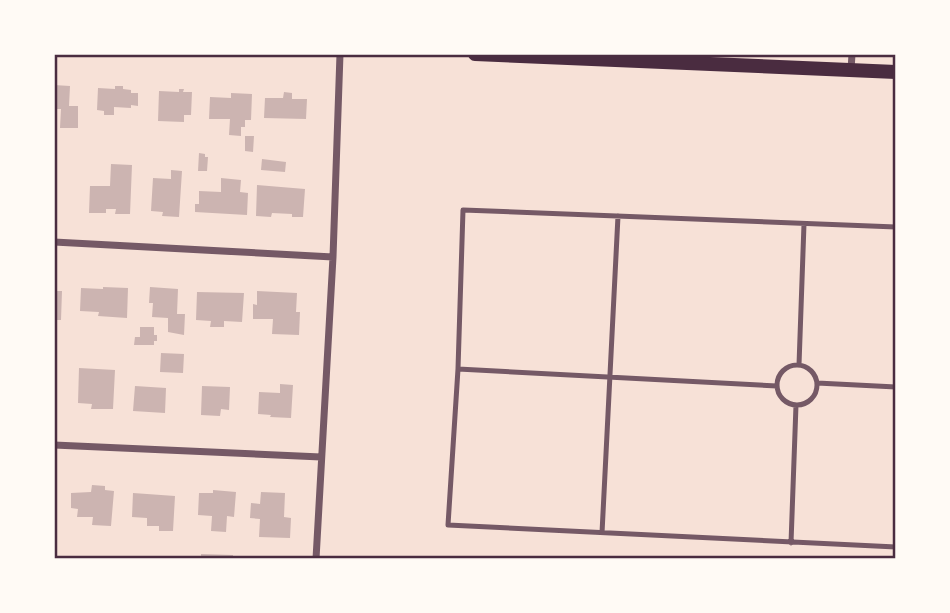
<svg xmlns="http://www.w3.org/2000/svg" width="950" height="613" font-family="'Archivo Narrow',sans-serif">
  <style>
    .building { fill: #ccb4b1 }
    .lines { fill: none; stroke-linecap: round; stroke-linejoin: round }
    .service { stroke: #755966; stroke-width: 5 }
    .minor { stroke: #755966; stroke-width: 7 }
    .secondary { stroke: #4a2c40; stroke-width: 14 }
    .neatline { fill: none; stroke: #4a2c40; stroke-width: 2.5 }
  </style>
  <rect width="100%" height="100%" fill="#f7e1d7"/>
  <path class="building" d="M54 85 70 86 69 106H78V128H60L61 109H54Z
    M115 86H123V89L131 90V93H138V106L131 105V108L114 107V115H104V111L97 110 98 88 115 89Z
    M179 89H184L183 92H192L191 115H184V122L158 121 159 91 179 92Z
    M284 92 292 93V99H307L306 119 264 118 265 98H283Z
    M231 93 252 94 251 120H245V127H241V136L229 135 230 119H209L210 97 231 98Z
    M245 136H254L253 152 245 151Z
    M199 153 205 154V157H208L207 171H198Z
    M262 159 286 162 285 172 261 170Z
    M111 164 132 165 130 214H115L116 209H106V213H89L90 186H110Z
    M171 170 182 171 179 217 162 216 163 212 151 211 153 178 171 179Z
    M221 178 241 180 240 192 248 193 247 215 195 212V204H199V191L221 192Z
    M257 185 305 189 303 217H292V214L272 213 271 217 256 216Z
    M103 287 128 288 127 318 98 316 99 312 80 311 81 288 103 289Z
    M150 287 178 289 177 314H185L184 335 168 332V318L152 317 153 303H149Z
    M54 291H62L61 320H54Z
    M257 291 297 293 296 312H300L299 335 272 334 273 319H253V304L257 305Z
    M197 292 244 293 242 322 224 321V327H210L211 321 196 320Z
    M140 327H154V335H157V341H154V345H134L135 337H140Z
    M161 353 184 354 183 373 160 372Z
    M79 368 115 370 113 409H91L92 404 78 403Z
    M280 384 293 385 291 418 270 417 271 415 258 414 259 392 280 393Z
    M135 386 166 388 165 413 133 411Z
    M202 386 230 387 229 410 221 409 220 416 201 415Z
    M92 485 105 486V490L114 491 111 526 92 525 93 517H77L78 509 71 508V493L91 492Z
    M213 490 236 492 234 517 227 516 226 532 211 531 212 516 198 515 199 493H213Z
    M261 492 285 493 284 517 291 518 290 538 259 537 260 519 250 518 251 503 260 504Z
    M133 493 175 496 173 531H159V526H147V518L132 517Z
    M201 554 233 555V559H201Z"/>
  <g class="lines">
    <path class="service" d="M896 227 463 210 458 369 448 525 896 547
      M777 385a20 20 0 1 1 40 0a20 20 0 1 1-40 0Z
      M799 365 804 224
      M458 369 777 386
      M817 383 896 387
      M602 533 618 216
      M791 543 796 405"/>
    <path class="minor" d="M851 70 852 54
      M54 242 333 257
      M54 445 321 457
      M316 559 333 257 340 54"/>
    <path class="secondary" d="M475 54 896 72"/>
  </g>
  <rect width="950" height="613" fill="none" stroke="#fffaf5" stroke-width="112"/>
  <rect x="56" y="56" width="838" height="501" class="neatline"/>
</svg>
